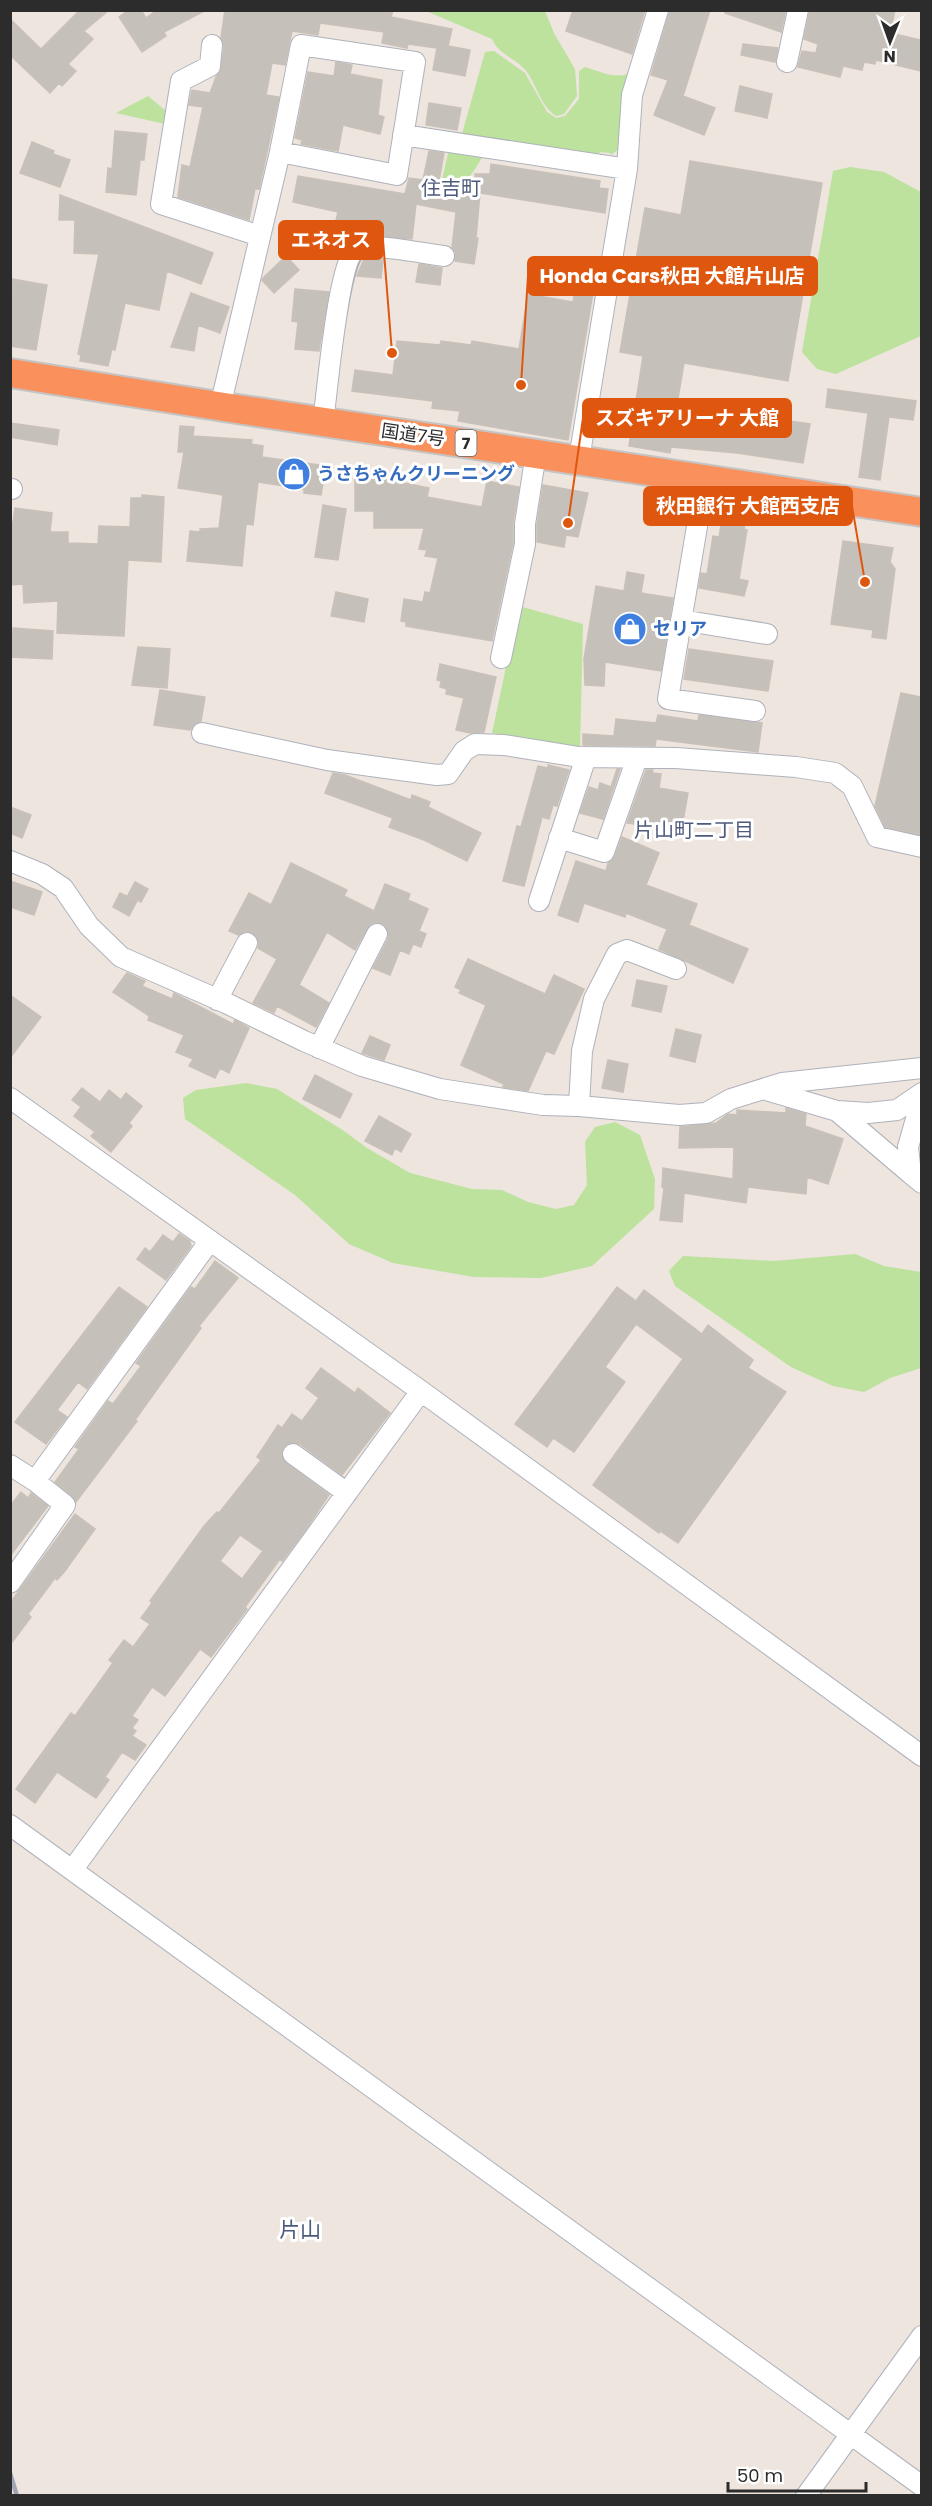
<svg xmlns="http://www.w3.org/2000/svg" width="932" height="2506" font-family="Poppins,'Noto Sans JP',sans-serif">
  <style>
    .green { fill: #bce29d }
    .building { fill: #c6c0ba; stroke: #c9c1b8; stroke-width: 1.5; fill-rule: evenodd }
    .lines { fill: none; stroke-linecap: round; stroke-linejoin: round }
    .minor-casing { stroke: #afb2bc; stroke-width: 22 }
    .highway-casing { stroke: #c4c4c4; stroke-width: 32 }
    .minor { stroke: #fff; stroke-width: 20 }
    .highway { stroke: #fa905c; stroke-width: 28 }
    .rail { stroke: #a1a6b5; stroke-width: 4.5 }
    .labels { text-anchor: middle; stroke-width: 6; stroke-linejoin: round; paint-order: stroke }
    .shield { fill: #fff; stroke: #6b6b6b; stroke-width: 1.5 }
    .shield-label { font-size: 16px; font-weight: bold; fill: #2c2c2c }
    .street-label { font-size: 18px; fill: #2c2c2c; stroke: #fff }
    .shop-label { font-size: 18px; font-weight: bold; fill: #366cbe; stroke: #fff; text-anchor: start }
    .neighbourhood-label { font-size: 20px; fill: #4d5a7c; stroke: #fff }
    .quarter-label { font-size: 21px; fill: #4d5a7c; stroke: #fff }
    .leader { fill: none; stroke: #df570e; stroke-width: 2 }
    .callout-dot { fill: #df570e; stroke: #fff; stroke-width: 2 }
    .callout { fill: #df570e; stroke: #df570e; stroke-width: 2 }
    .callout-label { font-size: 20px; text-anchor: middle; font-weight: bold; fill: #fff }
  </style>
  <rect width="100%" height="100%" fill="#ede5de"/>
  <path class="green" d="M426 11H545L554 33 575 69 577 96 564 114 556 116C541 106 537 86 527 72 517 59 499 55 492 39Z
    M494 51 525 73 547 112 556 118 565 116 579 99V71L585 67C599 71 614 79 627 74L622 99V147L611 155 610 153 600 152 598 156 462 134 485 52Z
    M148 96 166 111 165 124 116 113Z
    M449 149 484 154C474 173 456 197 436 206Z
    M850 167 884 172 921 192V336L836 374 817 369 802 352 833 171Z
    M519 606 583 624 580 749 492 733Z
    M246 1083 277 1089 344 1131 367 1148 410 1173 472 1189 502 1190 528 1202 556 1209 574 1205 587 1185 585 1142 595 1127 615 1122 640 1135 655 1179 654 1209 592 1266 541 1278 474 1277 393 1263 349 1244 295 1195 185 1119 183 1098 196 1090Z
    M855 1254 884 1266 921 1272V1368L890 1378 864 1392 833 1386 791 1367 675 1286 669 1271 683 1256 774 1261Z"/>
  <path class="building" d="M80 10H109L84 31 93 39 68 64 76 71 62 86 59 83 50 93 10 55V19L41 49Z
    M129 10H141L146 18 157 10H206L164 32 166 36 142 52 119 17Z
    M225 10H393L391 17 452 29 448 46 470 50 465 76 433 70 437 48 408 44 407 48 382 43 384 32 320 23 318 35 292 31 285 65 272 63 266 95 279 97 259 189H255L249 220 178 197 182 165 190 167 203 107 189 105 192 90 210 93 216 77 220 72 224 46 221 38Z
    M573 10H645L632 54 566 31Z
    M670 10H710L683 96 715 108 704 135 654 115 668 80 651 75Z
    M726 10H786L781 32 725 13Z
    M810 10H895L890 33 921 40V71L876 60 875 64 864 62 862 70 843 66 840 77 798 67 802 51 816 53 818 44 804 39Z
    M743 44 778 48 775 62 741 55Z
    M336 62 352 65 350 74 382 80 378 115 384 117 380 134 343 125 338 151 301 144 302 140 295 138 308 72 334 76Z
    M740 86 772 94 767 118 735 111Z
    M429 103 461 108 457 130 426 125Z
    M115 131 147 134 144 160H140L136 195 106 192 108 168 112 169Z
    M32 142 54 151 53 154 70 160 60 187 20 173Z
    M429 151 444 153 438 186 476 190 475 174H490L491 164 600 181 599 188 608 189 605 213 480 193 476 238H478L474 264 455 261V252L452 247 456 212 416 204 412 239 359 236 360 230 335 225 338 212 293 202 298 176 405 194 409 178 423 180Z
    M690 161 822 183 788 381 684 363 676 410 751 421 752 416 810 424 803 463 737 453 671 447 670 453 629 446 643 356 620 352 645 208 681 215Z
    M60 195 213 253 201 284 167 271 159 310 125 303 115 350 112 349 108 366 80 361 81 355 78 354 99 254 74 253 75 220H59Z
    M286 256 299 270 274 293 262 280 263 278Z
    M364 259 383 260 381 278 357 276Z
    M419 264 442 268 440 285 416 282Z
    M579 265 597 269 568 440 458 421 460 411 432 408 433 401 352 391 355 370 393 375 397 341 440 345 441 341 471 345 472 341 519 349 528 294 573 302Z
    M12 279 47 285 36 350 10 346Z
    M295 289 329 292 319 351 295 349 298 322 292 321Z
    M191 293 229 307 220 333 198 325 194 351 171 347Z
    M828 389 916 401 913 420 889 417 880 480 859 477 868 413 826 407Z
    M10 423 59 430 57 445 10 437Z
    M180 426 194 427 193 436 252 440 251 444 263 446 262 457 326 466 321 495 304 493V489L258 482 253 525 246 524 242 566 187 561 190 531 200 532V529L219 528 223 495 178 488 184 452H178Z
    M355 479 401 480 400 482 429 488 427 497 482 507 487 481 519 487 513 522V543L492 641 406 626V622L401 621 404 599 423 602 425 592 430 593 438 558 425 556 427 550 419 549 424 528H374V511H355Z
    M543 485 588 493 578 537 566 535 564 547 537 542V525Z
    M142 495 164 497 161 562 128 560 124 636 57 633 58 601 24 603 23 584 10 585V522H13L15 508 52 513 50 532H68V543L98 544 99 526 130 527 131 498H142Z
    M323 505 346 509 338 560 315 557Z
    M731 511 747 514 744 529 747 530 739 579 748 581 744 596 699 588 701 573 707 574 713 536 719 537 721 525 728 526Z
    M843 541 893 548 890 562 895 569 886 639 872 637 873 630 831 624Z
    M627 572 644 575 641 593 673 598 661 671 605 662 604 686 585 685 584 659 596 586 624 591Z
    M336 592 368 599 364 622 331 616Z
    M13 628 53 631 52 659 10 657V632H13Z
    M138 647 170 649 167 688 132 685Z
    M689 649 773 661 768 691 684 679Z
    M440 664 496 677 484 732 471 733 456 730 464 698 446 694 447 689 440 687 441 681 437 680Z
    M160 690 205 697 201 721 194 725 190 730 154 725Z
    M901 693 921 697V835L885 827 875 806Z
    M658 715 698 721 699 715 762 723 758 752 656 739 655 746 583 745V734L614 736 616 719 656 723Z
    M548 765 569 770 557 806 553 805 549 819 542 817 524 886 503 881 517 826 521 827 538 766 548 768Z
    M617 769H620L603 819 580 813 589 787 598 790 600 783 611 787Z
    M646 770H653L652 773 661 774 659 788 688 793 681 832 627 823Z
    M333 773 345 775 411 800 412 795 430 802 428 807 481 833 467 861 424 840 389 827 393 818 325 793Z
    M10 807 31 815 22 838 10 833Z
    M622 837 659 853 646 885 697 904 689 925 748 949 733 983 659 949 667 929 626 913 625 917 584 903 578 922 558 915 576 861 606 871 608 863 615 856Z
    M291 863 347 890 344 896 374 911 385 884 410 894 408 900 428 909 419 931 426 934 421 947 413 944 409 954 400 950 390 975 373 968 388 939 387 928 383 924 376 922 370 924 355 950 327 932 299 985 329 1003 316 1027 277 1006 274 1013 253 1003 277 959 258 948 259 942 253 933 246 931 238 935 229 931 249 893 271 905Z
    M10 881 42 892 34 915 10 907Z
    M135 882 148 889 141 902 128 895Z
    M120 893 137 901 129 916 113 907Z
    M468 959 545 994 554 975 584 989 554 1054 546 1051 528 1091 503 1087 504 1084 461 1065 486 1005 459 993 461 990 455 987Z
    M127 973 145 981 142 986 172 999 174 993 233 1024 235 1020 249 1028 229 1073 220 1068 215 1078 189 1066 193 1059 176 1052 184 1035 148 1020 149 1016 113 992Z
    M637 980 667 986 661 1012 632 1006Z
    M10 995 41 1017 10 1058Z
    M676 1029 701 1035 695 1062 670 1056Z
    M370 1036 390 1045 384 1060 362 1053Z
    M608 1060 628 1064 623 1092 602 1088Z
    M315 1075 352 1094 340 1118 303 1099Z
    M82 1088 100 1102 109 1090 121 1100 126 1093 142 1106 129 1123 132 1126 111 1152 91 1136 95 1132 74 1116 81 1107 72 1100Z
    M786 1108 806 1114 805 1126 843 1139 828 1184 807 1177 806 1194 748 1187 746 1203 684 1193 682 1222 660 1220 664 1188 662 1187 663 1168 733 1179 734 1147 679 1148 680 1127 716 1123 728 1114 737 1115V1110L786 1113Z
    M379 1116 411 1134 401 1152 395 1148 392 1155 365 1141Z
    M179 1234 190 1241 191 1246 166 1280 137 1259 145 1248 150 1252 163 1235 173 1242Z
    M215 1261 238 1278 199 1326 201 1328 135 1420 137 1421 76 1502 72 1496 55 1482 79 1449 75 1447 108 1401 113 1404 141 1366 136 1363 191 1287 195 1289Z
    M119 1287 147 1307 87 1389 78 1382 57 1410 67 1417 46 1444 15 1422Z
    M617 1287 636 1301 644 1290 702 1334 708 1325 753 1360 748 1368 786 1392 678 1543 660 1531 659 1533 593 1485 683 1359 636 1324 605 1367 625 1382 574 1452 553 1438 547 1447 515 1424Z
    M321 1368 355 1393 358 1388 390 1413 342 1475 300 1444 289 1443 284 1447 281 1453 286 1463 329 1495 304 1532 282 1561 280 1559 245 1607 247 1609 211 1657 200 1649 165 1696 152 1687 132 1716 138 1720 132 1728 136 1731 132 1736 146 1745 135 1760 122 1752 105 1777 109 1780 96 1798 57 1772 35 1803 16 1789 71 1713 75 1716 113 1663 109 1660 124 1640 133 1647 150 1624 141 1618 152 1603 150 1601 204 1526 217 1512 219 1513 261 1460 257 1457 278 1425 282 1428 292 1414 302 1421 319 1398 306 1388ZM240 1535 263 1551 242 1579 220 1561Z
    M21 1492 28 1498 31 1493 48 1506 10 1556V1506Z
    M75 1514 95 1529 65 1571 57 1580 55 1578 28 1614 31 1617 10 1645V1603Z"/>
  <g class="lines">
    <g class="minor-casing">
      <path id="minor" d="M212 45 210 66 181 81 161 204 260 236
        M787 62 798 10
        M403 135 627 169
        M220 407 280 152 301 45 415 62 397 175 280 152
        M323 422C327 396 338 256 358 248 371 243 427 254 444 256
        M579 459 627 169 632 95 658 10
        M705 479 668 699 755 711
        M10 489H12
        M681 620 767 634
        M501 658 525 544V524L536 453
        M202 733 327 760 437 775 448 774 464 751 475 744 504 745 579 757 676 758 796 767 835 773 852 786 877 837 922 847
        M559 838 604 852 637 758
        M10 861 42 874 63 888 89 926 121 957 226 1003 304 1041 362 1066 440 1089 543 1105 579 1106 679 1115 706 1113 731 1099 782 1083 922 1068
        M539 901 586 757
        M217 1000 247 943
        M319 1048 377 934
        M763 1089 837 1111 911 1174
        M10 1098 421 1391 922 1756
        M922 1098 908 1147 911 1174 922 1183
        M579 1106 582 1051 594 999 617 954 627 950 676 969
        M837 1111 868 1113 897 1110 922 1093
        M293 1454 347 1493
        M10 1465 35 1481
        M10 1583 65 1505 35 1481 209 1242
        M10 1825 922 2486
        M73 1869 421 1391
        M806 2496 922 2336"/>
    </g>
    <g class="highway-casing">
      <path id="highway" d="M10 373 224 407 922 512"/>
    </g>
    <use href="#minor" class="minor"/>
    <use href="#highway" class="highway"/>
    <path class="rail" d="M10 2473 17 2496"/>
  </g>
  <defs>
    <g id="shop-disc" transform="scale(1.725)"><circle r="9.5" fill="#3f7fe0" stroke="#fff"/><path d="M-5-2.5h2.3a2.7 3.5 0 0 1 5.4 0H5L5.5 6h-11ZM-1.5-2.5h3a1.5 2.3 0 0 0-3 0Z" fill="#fff"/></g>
  </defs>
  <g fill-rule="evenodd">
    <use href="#shop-disc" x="294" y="474"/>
    <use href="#shop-disc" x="630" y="629"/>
  </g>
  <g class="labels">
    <rect class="shield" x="455.5" y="430" width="21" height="26" rx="4.5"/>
    <g class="shield-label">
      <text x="466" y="449">7</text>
    </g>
    <g class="street-label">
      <text transform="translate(413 435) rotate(8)" y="6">国道7号</text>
    </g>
    <g class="shop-label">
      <text x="317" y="480">うさちゃんクリーニング</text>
      <text x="653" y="635">セリア</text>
    </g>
    <g class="neighbourhood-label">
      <text x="451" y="195">住吉町</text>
      <text x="694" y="837">片山町二丁目</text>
    </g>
    <g class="quarter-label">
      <text x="300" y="2237">片山</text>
    </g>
  </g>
  <path class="leader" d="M392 353L383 240M521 385L528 276M568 523L583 418M865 582L852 506"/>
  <g class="callout-dot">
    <circle cx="392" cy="353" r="6"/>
    <circle cx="521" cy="385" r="6"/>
    <circle cx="568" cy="523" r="6"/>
    <circle cx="865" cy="582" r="6"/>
  </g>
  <g class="callout">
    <rect x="279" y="221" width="104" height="38" rx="6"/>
    <rect x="528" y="257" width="289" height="38" rx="6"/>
    <rect x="583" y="399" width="208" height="38" rx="6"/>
    <rect x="644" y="487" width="208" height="38" rx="6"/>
  </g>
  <g class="callout-label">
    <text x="331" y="247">エネオス</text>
    <text x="672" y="283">Honda Cars秋田 大館片山店</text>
    <text x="687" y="425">スズキアリーナ 大館</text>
    <text x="748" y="513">秋田銀行 大館西支店</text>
  </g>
  <rect width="932" height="2506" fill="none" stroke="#2c2c2c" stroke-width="24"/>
  <g transform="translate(890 42) rotate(181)" stroke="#ffffff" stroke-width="4.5" paint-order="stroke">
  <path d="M0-4.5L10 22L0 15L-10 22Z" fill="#2c2c2c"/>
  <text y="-9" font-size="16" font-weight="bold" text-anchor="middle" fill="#2c2c2c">N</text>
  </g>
  <path d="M728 2482v9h138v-9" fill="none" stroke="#2c2c2c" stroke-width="3"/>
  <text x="737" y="2482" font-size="18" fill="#2c2c2c" stroke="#ffffff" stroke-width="4.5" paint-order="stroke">50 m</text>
</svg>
